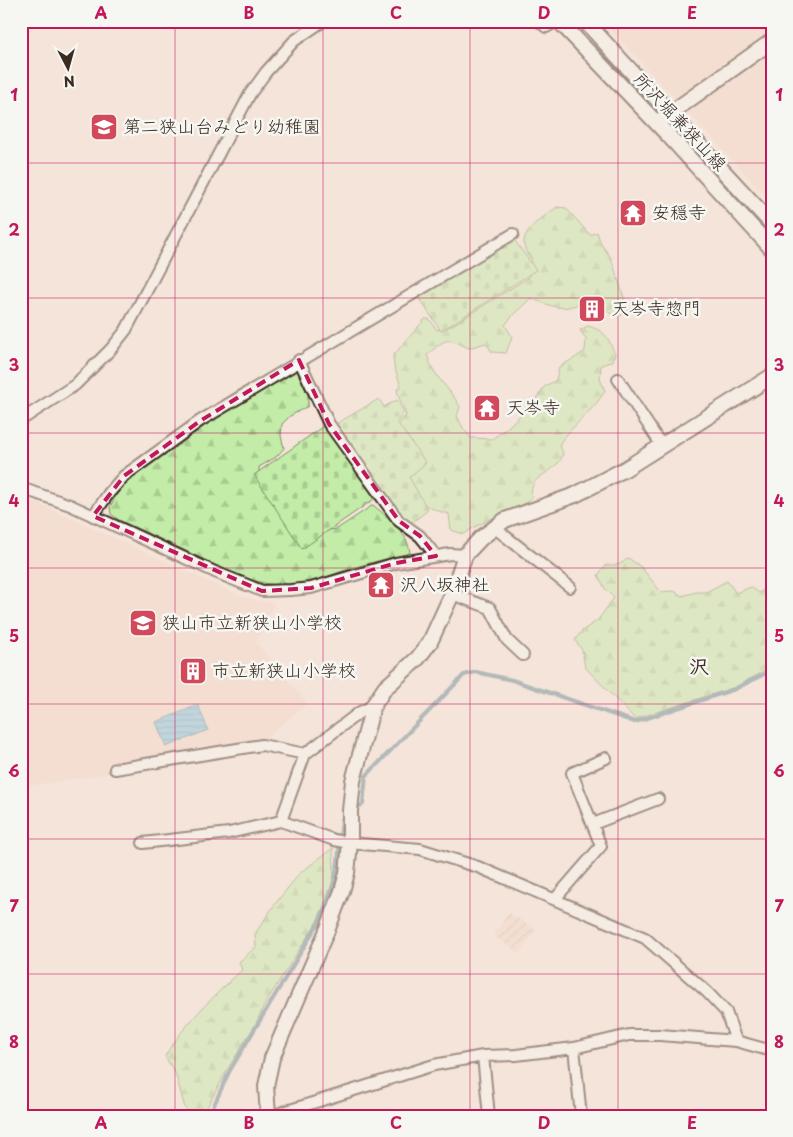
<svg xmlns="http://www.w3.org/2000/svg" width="793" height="1137" font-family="'Playpen Sans','Klee One',sans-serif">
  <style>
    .built { fill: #f2d7c8 }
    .industrial { fill: url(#industrial-furrows) }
    .forest { fill: url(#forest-firs); stroke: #7e8b63 }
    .cemetery { fill: url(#cemetery-stones); stroke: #7e8b63 }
    .water { fill: url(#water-rules); stroke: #648693 }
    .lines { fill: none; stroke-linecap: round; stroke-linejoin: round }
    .stream { stroke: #648693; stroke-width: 4 }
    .street-casing { stroke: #3b2a1e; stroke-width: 14 }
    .secondary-casing { stroke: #3b2a1e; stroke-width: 18 }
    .street { stroke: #f6f6f2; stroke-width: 10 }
    .secondary { stroke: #f6f6f2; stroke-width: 14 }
    .marked { fill: none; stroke: #c2185b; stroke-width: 4; stroke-dasharray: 10 6; stroke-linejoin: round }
    .grid { fill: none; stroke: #c2185b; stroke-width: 1; stroke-opacity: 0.55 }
    .labels { text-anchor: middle; stroke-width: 5; stroke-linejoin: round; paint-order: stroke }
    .street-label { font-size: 18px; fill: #3b2a1e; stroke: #f6f6f2 }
    .poi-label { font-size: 18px; fill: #3b2a1e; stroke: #f6f6f2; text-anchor: start }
    .quarter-label { font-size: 20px; font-weight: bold; fill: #3b2a1e; stroke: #f6f6f2 }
    .neatline { fill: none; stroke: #c2185b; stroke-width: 2 }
    .grid-label { font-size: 16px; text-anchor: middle; font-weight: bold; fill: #c2185b }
  </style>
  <defs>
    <pattern id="industrial-furrows" width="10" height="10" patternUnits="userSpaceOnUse" patternTransform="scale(1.25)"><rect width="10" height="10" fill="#f2d7c8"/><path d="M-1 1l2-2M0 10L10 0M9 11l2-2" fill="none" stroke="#d0b9ab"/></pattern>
    <pattern id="forest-firs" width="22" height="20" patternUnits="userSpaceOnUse" patternTransform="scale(1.25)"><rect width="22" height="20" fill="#c2eca8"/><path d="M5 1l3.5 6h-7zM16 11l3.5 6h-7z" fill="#a8cb90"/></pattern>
    <pattern id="cemetery-stones" width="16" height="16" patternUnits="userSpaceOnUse" patternTransform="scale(1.25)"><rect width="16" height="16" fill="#c2eca8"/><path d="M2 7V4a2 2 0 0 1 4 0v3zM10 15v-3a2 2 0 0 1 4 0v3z" fill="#a8cb90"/></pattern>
    <pattern id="water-rules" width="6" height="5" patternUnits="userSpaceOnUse" patternTransform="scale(1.25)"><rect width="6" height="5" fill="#80c3e1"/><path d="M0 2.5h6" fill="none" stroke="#6a9fb6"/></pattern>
  </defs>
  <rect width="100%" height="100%" fill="#f4e4d9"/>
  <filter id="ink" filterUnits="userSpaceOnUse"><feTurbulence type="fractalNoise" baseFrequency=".02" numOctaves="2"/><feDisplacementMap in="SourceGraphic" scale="10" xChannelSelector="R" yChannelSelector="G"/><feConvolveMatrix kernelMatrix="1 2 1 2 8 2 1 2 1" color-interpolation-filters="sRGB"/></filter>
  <g filter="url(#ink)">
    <path class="built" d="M603 21H772V200L771 201Z
      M24 497 238 595 257 601 274 603 256 643 307 703 260 743 257 740 117 772 34 785 21 784V515Z"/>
    <path class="industrial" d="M509 913 536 930 519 953 494 936Z"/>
    <path class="forest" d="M557 207 566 208 590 235 597 232 601 244 611 258 628 310 625 314 614 316 591 299H585C567 314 550 306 531 298L513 315 505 325 512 337 506 353 492 352 486 343 468 348C445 335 445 340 427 355 434 379 449 386 460 407L457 416 463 428 471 438 492 439 507 428 535 401 544 387 556 380 559 367 575 358 585 351 586 339 580 330 588 326C607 332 607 337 615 354L613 361 601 365 600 379 605 391C593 411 573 425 559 444L563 453C562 457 560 462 557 464 545 477 528 477 532 498L522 505 478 525 464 534 451 530 449 514C438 512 429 506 418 503L387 439 406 415C404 406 398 399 397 389L401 386 394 366 393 356 425 319H429L437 330 451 326 529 277 532 261C510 235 538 222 557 207Z
      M292 368 297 370 308 395V406L290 416 282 424 281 436 284 448 276 457 259 467V479L321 531 337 529 373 505C388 518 408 532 410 553 386 559 363 564 340 572 323 578 307 586 289 586 250 585 215 566 182 549 161 539 140 530 119 520L111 514 110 507 124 480 196 429Z
      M628 558 641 567 661 592 674 591 682 596 696 592H706L727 581 736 593 751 587 759 593 772 583V667L735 687 635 719 585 667 582 650 575 640 582 631 598 620 614 598 606 590 598 575 606 565C616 566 621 565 628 558Z
      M333 848 334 881 318 920 266 1002 255 1025 227 1070 204 1113 192 1116 185 1108 176 1075 165 1056C185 1023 214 996 242 970L239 962 256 947 255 934 275 904 300 873Z"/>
    <path class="cemetery" d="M512 237 536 270 441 331 417 295Z
      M379 399 384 407 397 400 404 412 397 422 426 463 409 477 428 510 409 525 387 498 336 424Z
      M325 425 377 497 302 549 254 475Z"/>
    <path class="water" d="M198 705 208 730 166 747 156 722Z"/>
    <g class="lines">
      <path class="stream" d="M358 807 363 804 366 776 464 675 476 672 512 680 635 722 735 689 772 670
        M340 838 342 820 345 817
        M209 1116 229 1072 317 925C329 901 338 876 339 849"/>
      <g class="street-casing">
        <path id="street" d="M539 21 546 27 557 21
          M299 360 329 424 399 521 420 536 436 556
          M618 379 662 446
          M21 420 75 385 111 349 126 330 250 94 266 72 294 41 323 21
          M21 488 70 505 215 572 262 591 291 590 311 588 396 563 450 554 465 555
          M93 516 109 493 124 476 200 421 513 234
          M495 528 570 587
          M452 594 490 608 507 640 523 655
          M115 769 262 745 305 754
          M281 821 305 754 360 712 373 706
          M593 824 658 799
          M143 843 229 833 281 821 334 840 350 843 420 849 478 867 645 938 707 992 726 1012 736 1041
          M555 899 601 846 572 773 606 758
          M574 1048 581 1116
          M483 1056 489 1116
          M271 1116 434 1065 483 1056 516 1055 574 1048 629 1035H660L736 1041 772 1051"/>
      </g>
      <g class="secondary-casing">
        <path id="secondary" d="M559 21 669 136 772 249
          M585 21 772 224
          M662 119 772 41
          M268 1116 266 1086 272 1058 328 928 342 891 347 873 350 843V811L353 781 373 706 385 688 418 658 430 642 452 594 465 555 481 538 505 520 575 495 625 469 772 376"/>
      </g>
      <use href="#street" class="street"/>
      <use href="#secondary" class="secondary"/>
    </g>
  </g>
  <path d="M0 0H793V1137H0ZM299 360 329 424 399 521 420 536 436 556 396 563 311 588 262 591 93 516 124 476 200 421Z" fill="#f4e4d9" fill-opacity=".55" fill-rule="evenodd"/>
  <path class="marked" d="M299 360 329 424 399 521 420 536 436 556 396 563 311 588 262 591 93 516 124 476 200 421Z"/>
  <path class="grid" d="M175 21V1116M323 21V1116M470 21V1116M618 21V1116M21 163H772M21 298H772M21 433H772M21 568H772M21 704H772M21 839H772M21 974H772"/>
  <defs>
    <g id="school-square" transform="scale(1.4375)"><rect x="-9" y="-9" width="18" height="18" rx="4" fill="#d1495b" stroke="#f6f6f2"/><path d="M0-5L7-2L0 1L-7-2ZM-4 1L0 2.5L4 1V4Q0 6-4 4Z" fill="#fff"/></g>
    <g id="temple-square" transform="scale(1.4375)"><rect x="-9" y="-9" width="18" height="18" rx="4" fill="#d1495b" stroke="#f6f6f2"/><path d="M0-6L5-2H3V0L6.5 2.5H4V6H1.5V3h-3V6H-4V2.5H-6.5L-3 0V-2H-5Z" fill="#fff"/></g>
    <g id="building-square" transform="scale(1.4375)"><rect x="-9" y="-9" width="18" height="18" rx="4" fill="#d1495b" stroke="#f6f6f2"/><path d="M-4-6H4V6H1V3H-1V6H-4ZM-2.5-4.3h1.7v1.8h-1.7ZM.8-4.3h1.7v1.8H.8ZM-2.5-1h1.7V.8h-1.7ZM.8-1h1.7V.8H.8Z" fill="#fff"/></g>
  </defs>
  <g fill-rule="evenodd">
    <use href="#school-square" x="104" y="127"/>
    <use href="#temple-square" x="633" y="213"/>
    <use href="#building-square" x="592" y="309"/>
    <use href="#temple-square" x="487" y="408"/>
    <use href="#temple-square" x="381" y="585"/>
    <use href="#school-square" x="143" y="623"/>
    <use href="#building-square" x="193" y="671"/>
  </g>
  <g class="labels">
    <g class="street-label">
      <text transform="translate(680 122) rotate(47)" y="6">所沢堀兼狭山線</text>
    </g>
    <g class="poi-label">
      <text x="123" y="133">第二狭山台みどり幼稚園</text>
      <text x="652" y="219">安穏寺</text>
      <text x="611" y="315">天岑寺惣門</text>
      <text x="506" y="414">天岑寺</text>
      <text x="400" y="591">沢八坂神社</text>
      <text x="162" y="629">狭山市立新狭山小学校</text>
      <text x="212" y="677">市立新狭山小学校</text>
    </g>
    <g class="quarter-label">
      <text x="699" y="674">沢</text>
    </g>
  </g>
  <rect width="793" height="1137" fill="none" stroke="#f6f6f2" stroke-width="55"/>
  <g transform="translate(68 68) rotate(174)" stroke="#f6f6f2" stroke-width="4" paint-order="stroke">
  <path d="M0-4L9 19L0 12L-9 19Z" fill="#3b2a1e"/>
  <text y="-8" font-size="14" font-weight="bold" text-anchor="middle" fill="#3b2a1e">N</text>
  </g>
  <rect x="28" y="28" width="738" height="1082" class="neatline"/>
  <g class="grid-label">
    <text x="101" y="19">A</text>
    <text x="249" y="19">B</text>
    <text x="396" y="19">C</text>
    <text x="544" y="19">D</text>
    <text x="692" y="19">E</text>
    <text x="14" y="101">1</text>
    <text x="779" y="101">1</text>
    <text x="14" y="236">2</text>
    <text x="779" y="236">2</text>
    <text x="14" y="371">3</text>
    <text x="779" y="371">3</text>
    <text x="14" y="507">4</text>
    <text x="779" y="507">4</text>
    <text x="14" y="642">5</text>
    <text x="779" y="642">5</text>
    <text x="14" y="777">6</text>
    <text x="779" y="777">6</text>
    <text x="14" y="912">7</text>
    <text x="779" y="912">7</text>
    <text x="14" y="1048">8</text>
    <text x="779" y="1048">8</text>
    <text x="101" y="1129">A</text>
    <text x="249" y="1129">B</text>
    <text x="396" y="1129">C</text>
    <text x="544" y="1129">D</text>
    <text x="692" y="1129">E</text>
  </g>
</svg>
